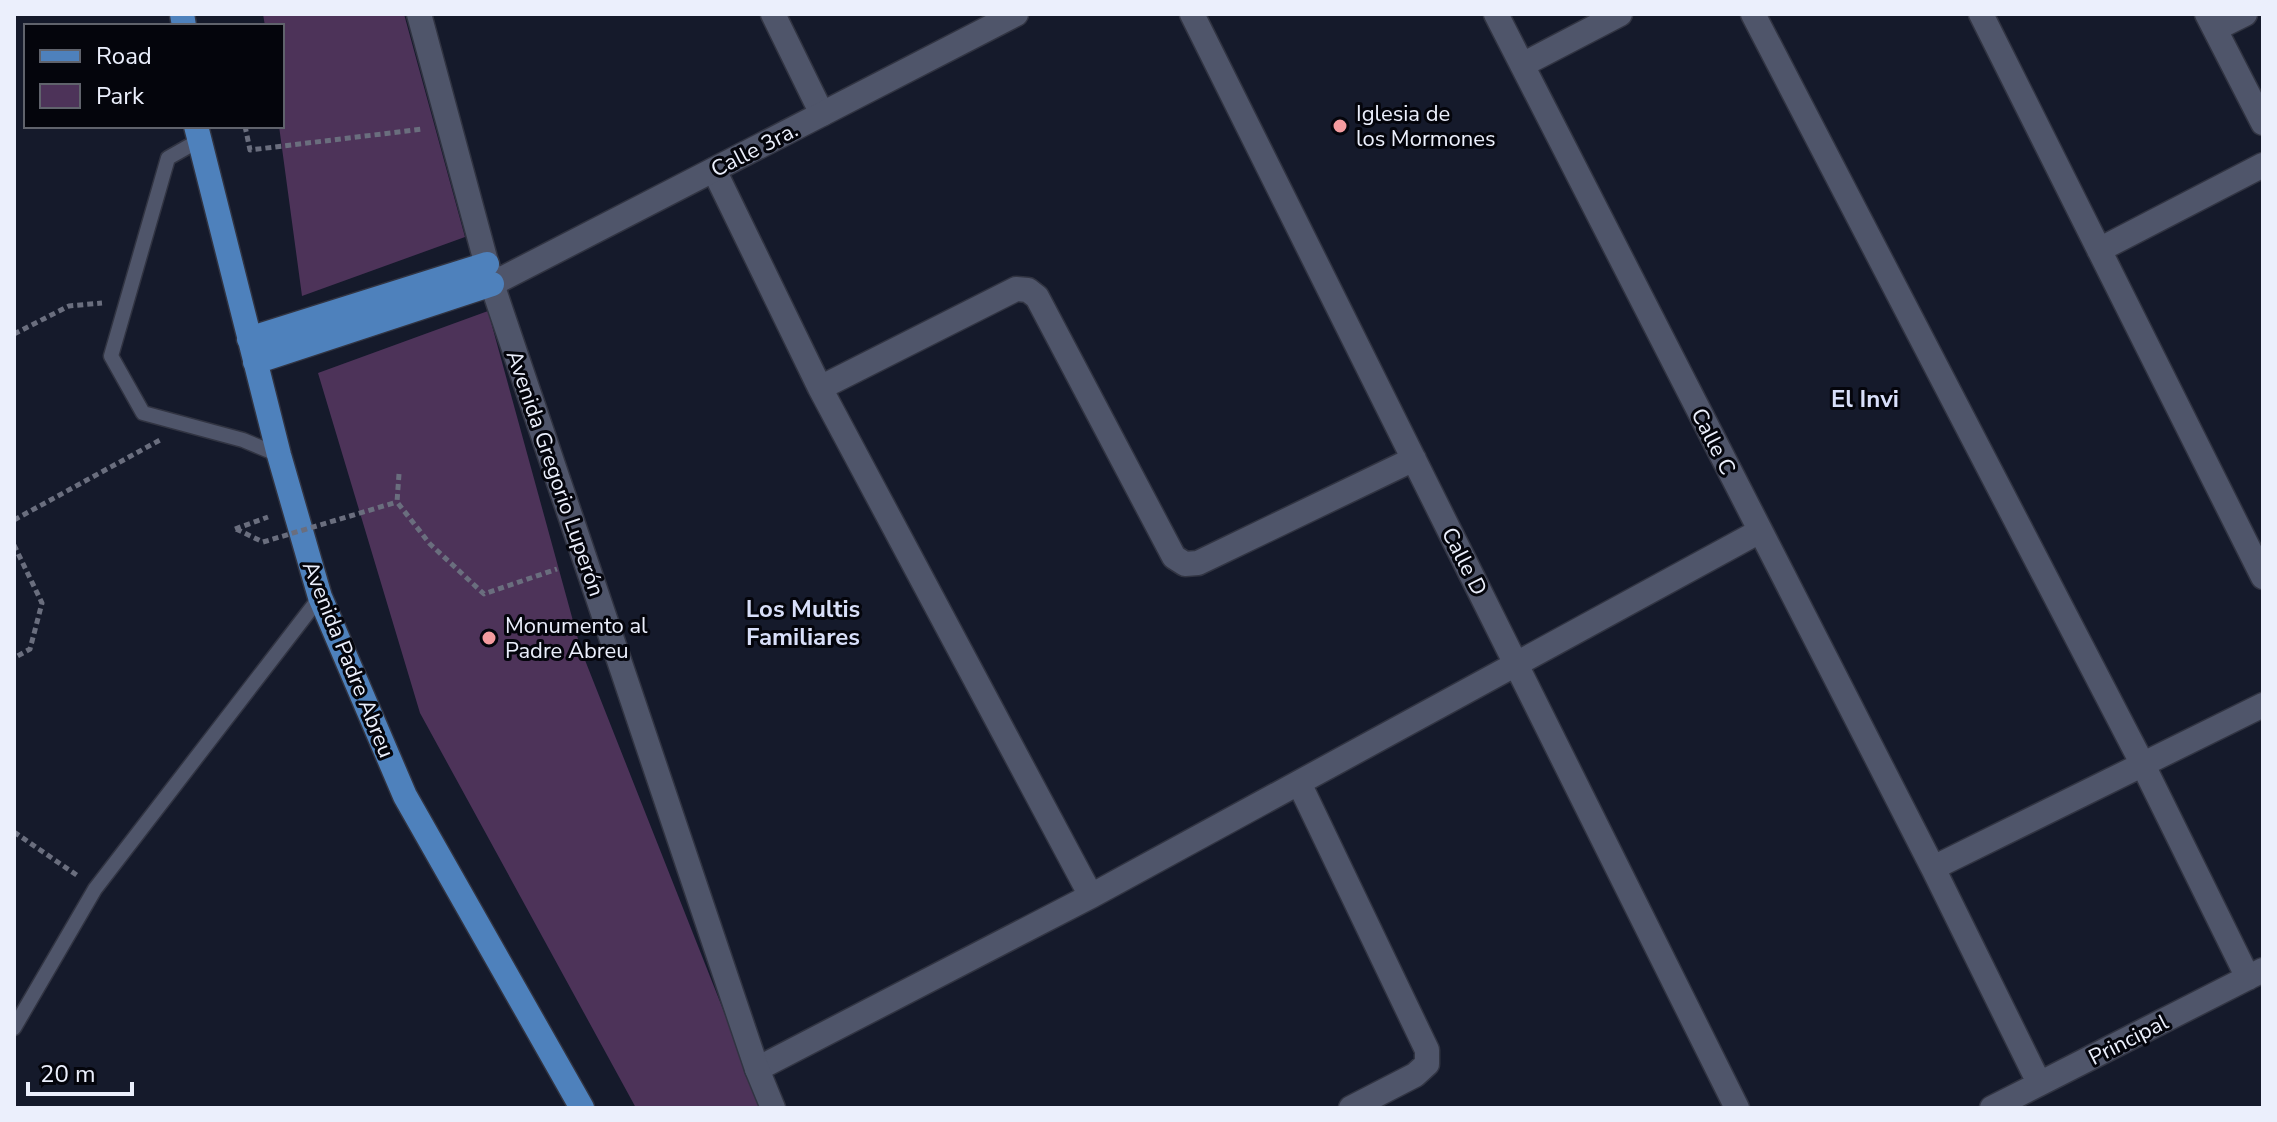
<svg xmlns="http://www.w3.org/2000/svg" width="2277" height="1122" font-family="'Nunito Sans',sans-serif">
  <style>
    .green { fill: #4d3359 }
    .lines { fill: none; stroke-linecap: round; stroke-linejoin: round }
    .service-casing { stroke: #313442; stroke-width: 17 }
    .minor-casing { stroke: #313442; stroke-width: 27 }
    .secondary-casing { stroke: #313442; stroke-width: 27 }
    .primary-casing { stroke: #313442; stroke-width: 27 }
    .path { stroke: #6a6e7e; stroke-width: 5; stroke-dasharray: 6 4; stroke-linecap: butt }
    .service { stroke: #4f556a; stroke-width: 14 }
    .minor { stroke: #4f556a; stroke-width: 24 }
    .secondary { stroke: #4f556a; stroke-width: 24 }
    .primary { stroke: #4e81bc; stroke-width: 24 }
    .path-bridge { stroke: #6a6e7e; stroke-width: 5; stroke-dasharray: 6 4; stroke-linecap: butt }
    .poi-dot { fill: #f49b9f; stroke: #04050c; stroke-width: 3 }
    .labels { text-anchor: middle; stroke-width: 6; stroke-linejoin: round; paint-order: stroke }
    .poi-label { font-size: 22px; fill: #ebeffc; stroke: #04050c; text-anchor: start }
    .street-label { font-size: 22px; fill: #ebeffc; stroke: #04050c }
    .neighbourhood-label { font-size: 24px; font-weight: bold; fill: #d8dff9; stroke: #04050c }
  </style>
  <rect width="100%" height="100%" fill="#151a2b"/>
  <path class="green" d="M263 14H404L465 237 302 296 279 126H282V26H265Z
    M488 311 581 650 762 1108H636L420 713 318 373Z"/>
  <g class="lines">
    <g class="service-casing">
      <path id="service" d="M198 141 168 158 111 356 143 413 243 440 279 455
        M14 1028 95 889 320 597"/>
    </g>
    <g class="minor-casing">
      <path id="minor" d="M773 14 822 114
        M1192 14 1737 1108
        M1496 14 1933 868
        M1753 14 2143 765 2248 978
        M1981 14 2263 577
        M2207 14 2263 123
        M2215 29 2245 14
        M1522 65 1620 14
        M714 170 820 388 1091 896
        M2099 250 2263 165
        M820 388 1016 289 1028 290 1037 297 1174 557 1185 564 1198 563 1414 459
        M1299 783 1427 1050V1064L1415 1075 1351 1108
        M757 1069 1091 896 1760 531
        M2039 1083 1933 868 2263 705
        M1992 1108 2263 970"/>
    </g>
    <g class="secondary-casing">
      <path id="secondary" d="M419 14 492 284 757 1069 773 1108
        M492 284 1016 14"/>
    </g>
    <g class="primary-casing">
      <path id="primary" d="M182 14 184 26
        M196 126 279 455 320 597 405 796 582 1108
        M249 339 487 264
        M255 362 492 284"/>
    </g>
    <path class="path" d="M245 126 250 150 423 129
      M14 334 69 306 102 303
      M399 474 397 502 430 544 484 594 557 569
      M14 520 160 440
      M235 529 268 517
      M236 529 263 542
      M14 545 42 603 30 649 14 658
      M14 832 78 876"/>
    <use href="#service" class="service"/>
    <use href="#minor" class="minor"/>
    <use href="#secondary" class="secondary"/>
    <use href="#primary" class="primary"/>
    <path class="path-bridge" d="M263 542 397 502"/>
  </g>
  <g class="poi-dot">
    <circle cx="1340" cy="126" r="8"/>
    <circle cx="489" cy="638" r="8"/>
  </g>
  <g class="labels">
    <g class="poi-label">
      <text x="1356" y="121">Iglesia de<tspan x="1356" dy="25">los Mormones</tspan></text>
      <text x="505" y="633">Monumento al<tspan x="505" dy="25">Padre Abreu</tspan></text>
    </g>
    <g class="street-label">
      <text transform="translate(754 149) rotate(-27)" y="8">Calle 3ra.</text>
      <text transform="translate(1714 441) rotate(63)" y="8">Calle C</text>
      <text transform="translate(556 473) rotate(71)" y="8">Avenida Gregorio Luperón</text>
      <text transform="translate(1465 561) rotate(63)" y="8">Calle D</text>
      <text transform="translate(349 659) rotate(68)" y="8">Avenida Padre Abreu</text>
      <text transform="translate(2128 1039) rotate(-27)" y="8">Principal</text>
    </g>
    <g class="neighbourhood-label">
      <text x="1865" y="407">El Invi</text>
      <text x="803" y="617">Los Multis<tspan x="803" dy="28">Familiares</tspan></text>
    </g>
  </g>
  <rect width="2277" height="1122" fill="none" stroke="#ebeffc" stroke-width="32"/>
  <rect x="24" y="24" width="260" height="104" fill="#04050c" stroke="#60636c" stroke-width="2"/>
  <rect x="40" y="50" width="40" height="12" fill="#4e81bc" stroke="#60636c" stroke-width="2"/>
  <text x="96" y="64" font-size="24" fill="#ebeffc">Road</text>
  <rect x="40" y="84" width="40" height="24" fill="#4d3359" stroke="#60636c" stroke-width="2"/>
  <text x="96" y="104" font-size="24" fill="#ebeffc">Park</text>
  <path d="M28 1082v12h104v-12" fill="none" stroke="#ebeffc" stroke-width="4"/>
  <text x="40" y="1082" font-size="24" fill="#ebeffc" stroke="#04050c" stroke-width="6" paint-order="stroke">20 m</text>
</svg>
